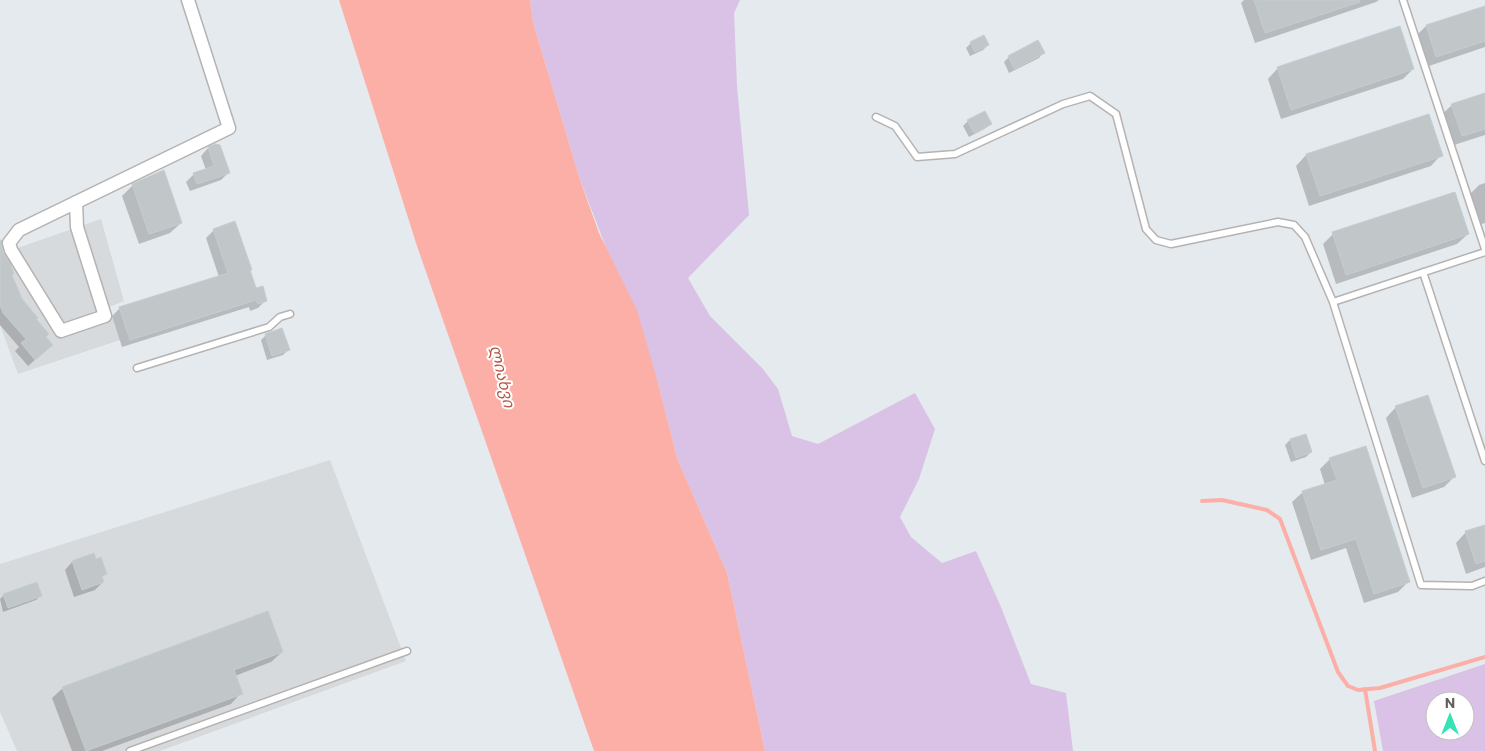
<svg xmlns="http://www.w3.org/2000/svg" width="1485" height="751" font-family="Commissioner,'Noto Sans Georgian',sans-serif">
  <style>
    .industrial { fill: #d7dadd }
    .green { fill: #d9c2e5; fill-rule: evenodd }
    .water { fill: #fcafa7 }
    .shadow { fill: #0003 }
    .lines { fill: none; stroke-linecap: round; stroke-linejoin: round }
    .stream { stroke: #fcafa7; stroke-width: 4 }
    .building { fill: #c1c7c9; stroke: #c3cdd3 }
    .lane-casing { stroke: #b6b2b0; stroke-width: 9 }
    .street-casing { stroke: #b6b2b0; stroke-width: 15 }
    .lane { stroke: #fff; stroke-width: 6 }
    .street { stroke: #fff; stroke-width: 12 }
    .labels { text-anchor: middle; stroke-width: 4; stroke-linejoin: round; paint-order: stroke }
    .water-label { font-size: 16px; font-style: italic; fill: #b65947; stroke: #fff }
  </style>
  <rect width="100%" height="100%" fill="#e5eaee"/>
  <path class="industrial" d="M101 219 124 301 109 307 120 340 18 374 0 325V254Z
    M330 460 406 661 160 751H17L0 712V564Z"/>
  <path class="green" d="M530 0H740L734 13 737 86 749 215 688 278 710 316 763 369 778 389 792 436 818 444 915 393 935 429 919 479 900 517 911 537 942 563 976 551 1001 607 1031 684 1066 693 1073 751H765L727 573 677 458 658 383 579 177 533 22Z
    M1485 664V751H1383L1374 701ZM1435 701H1465V731H1435Z"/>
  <path class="water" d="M339 0H530L533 22 579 177 599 233 637 310 658 383 677 458 727 573 765 751H594L417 246Z"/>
  <path class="shadow" d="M1244 0H1379L1376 2 1255 43 1241 3Z
    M1485 7V47L1426 67 1416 36 1426 26Z
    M971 43 988 45 983 50 970 56 966 48Z
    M1043 53 1039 58 1009 73 1004 62 1009 57Z
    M1278 68 1413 69 1403 79 1281 119 1268 79Z
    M1485 94V135L1451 146 1441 115 1452 105Z
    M1428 115 1441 155 1431 166 1309 206 1296 166 1306 155Z
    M968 121 991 123 986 128 969 137 963 126Z
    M215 145 228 173 221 180 190 191 186 182 194 174 206 170 201 156 208 148Z
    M1485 183V223L1478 225 1468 196 1479 185Z
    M133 185 181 223 170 233 139 244 122 196Z
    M214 230 249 271 255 290 266 300 258 308 250 311 249 307 122 347 112 316 120 308 219 277 206 238Z
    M1333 234H1468L1457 244 1336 284 1323 244Z
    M0 256 11 275 21 299 45 337 44 352 28 366 15 351 19 347 0 325Z
    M266 335 288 350 283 355 267 360 261 340Z
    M1396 407 1454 477 1444 487 1412 498 1386 418Z
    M1305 436 1311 452 1306 457 1291 462 1285 445 1290 440Z
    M1330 459 1409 581 1398 592 1364 603 1346 548 1311 560 1292 502 1303 492 1325 485 1320 469Z
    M1485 526V567L1466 574 1456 543 1466 532Z
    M72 562 106 573 101 578 103 582 95 590 74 597 65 570Z
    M36 583 41 595 36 600 3 612 0 599 4 595Z
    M282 652 271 662 235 676 241 693 231 704 102 751H72L52 698 63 688Z"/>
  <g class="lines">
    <path class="stream" d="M1202 501 1222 500 1267 510 1280 519 1338 672 1348 686 1358 690 1380 688 1485 657
      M1365 689 1375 751"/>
  </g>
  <path class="building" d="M1254 0H1359L1360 2 1265 33Z
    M1485 6V41L1436 57 1426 25Z
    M1400 26 1414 69 1291 110 1277 67Z
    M984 35 989 45 975 52 970 42Z
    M1038 40 1045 53 1014 69 1008 56Z
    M1485 93V129L1462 136 1451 104Z
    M985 111 992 124 974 133 967 120Z
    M1429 114 1443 156 1320 196 1306 154Z
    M215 144 220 145 230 173 197 184 193 173 214 166 208 147Z
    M164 170 182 223 149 234 132 184Z
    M1455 192 1469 234 1346 275 1332 232Z
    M235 221 252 270H250L256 288 263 286 267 301 258 304 256 300 130 340 119 307 228 273 213 229Z
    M0 240H1L3 252 10 263 14 274 12 275 22 299 38 318 36 319 49 334 46 337 53 345 35 360 21 343 26 339 3 313 0 305Z
    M282 328 290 350 272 356 265 334Z
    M1428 395 1456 477 1423 488 1395 406Z
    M1306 434 1312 452 1296 458 1290 439Z
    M1366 446 1410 582 1374 594 1356 539 1321 550 1302 491 1337 480 1329 458Z
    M1485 525V561L1476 564 1465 531Z
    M94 553 96 559 101 557 107 574 102 576 104 582 82 590 72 561Z
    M37 582 42 596 8 608 3 594Z
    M268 611 283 652 234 670 243 694 86 751 62 687Z"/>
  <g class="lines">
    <g class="lane-casing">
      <path id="lane" d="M1403 0 1485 249
        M876 117 895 126 917 157 955 154 1063 104 1090 96 1116 114 1146 229 1156 240 1171 244 1278 222 1294 225 1305 237 1333 302 1421 585 1472 586 1485 581
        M1423 272 1485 461
        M1333 302 1485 252
        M137 368 269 327 280 317 290 314
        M130 751 407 651"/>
    </g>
    <g class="street-casing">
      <path id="street" d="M76 202 77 227 105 316 61 331 11 250 9 243 19 230 229 128 188 0"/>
    </g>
    <use href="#lane" class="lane"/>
    <use href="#street" class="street"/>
  </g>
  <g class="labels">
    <g class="water-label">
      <text transform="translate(503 376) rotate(77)" y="6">ლიახვი</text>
    </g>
  </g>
  <g transform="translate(1450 716)"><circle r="24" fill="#ffffff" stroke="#c1bfbe"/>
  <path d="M0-4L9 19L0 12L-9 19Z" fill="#36e3b4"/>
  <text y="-8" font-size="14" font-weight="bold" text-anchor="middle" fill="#645e5c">N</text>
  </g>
</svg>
